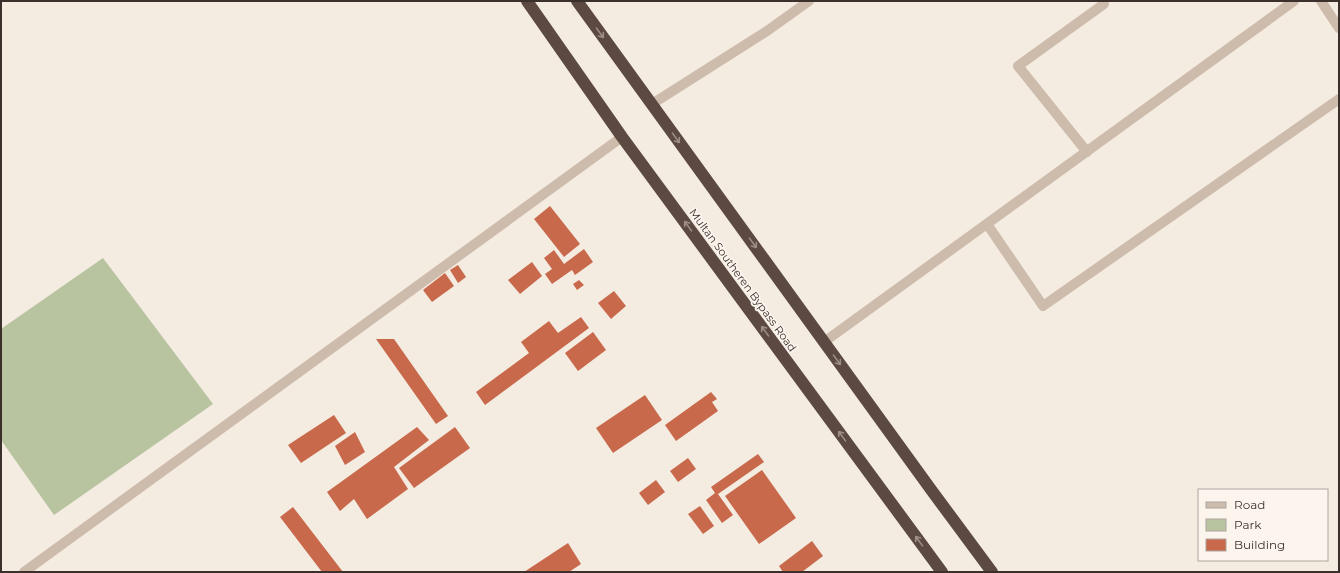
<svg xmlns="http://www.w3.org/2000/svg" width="1340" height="573" font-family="Montserrat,sans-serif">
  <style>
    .green { fill: #b8c4a0 }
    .building { fill: #c8694b }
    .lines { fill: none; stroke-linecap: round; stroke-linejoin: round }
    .minor { stroke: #cdbbac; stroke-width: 10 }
    .highway { stroke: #5c4a42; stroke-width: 12 }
    .oneway { stroke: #9c8e87 }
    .labels { text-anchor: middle; stroke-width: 3.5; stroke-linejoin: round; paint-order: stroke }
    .street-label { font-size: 11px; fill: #3b302b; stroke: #fbf5ee }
  </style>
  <rect width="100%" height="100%" fill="#f4ebe1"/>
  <path class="green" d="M103 258 213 404 54 515 1 440V329Z"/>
  <path class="building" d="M550 206 580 244 564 257 534 219Z
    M584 249 593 262 575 275 572 270 552 284 545 274 552 269 544 258 554 250 564 264Z
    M532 262 542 276 520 294 508 280Z
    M458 265 466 277 458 283 450 270Z
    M445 273 454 286 432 302 423 290Z
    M579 280 584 285 577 290 573 284Z
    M614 291 626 306 611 319 598 303Z
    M581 317 589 328 485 405 476 392 529 353 521 342 549 321 558 333Z
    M593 332 606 350 578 371 565 353Z
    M376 339H394L448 416 436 424Z
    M711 392 717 399 712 402 718 411 676 441 665 425Z
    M645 395 662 420 613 453 596 428Z
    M334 415 346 433 301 463 288 445Z
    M417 427 429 440 394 467 408 489 367 519 354 499 340 511 327 492Z
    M455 427 470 448 414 488 399 468Z
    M355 432 365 452 345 465 335 446Z
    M758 454 764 462 718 494 733 515 722 523 706 500 715 493 711 487Z
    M688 458 696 469 678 482 670 471Z
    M762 470 796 518 759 544 725 496Z
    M656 480 665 492 648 505 639 493Z
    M700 506 714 526 703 534 688 514Z
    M293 507 343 572H322L280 517Z
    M812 541 823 556 802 572H783L779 566Z
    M568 543 581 564 569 572H524Z"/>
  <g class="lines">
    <path class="minor" d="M1321 1 1339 28
      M652 104 767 31 809 1
      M1087 152 1018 66 1104 4
      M987 224 1043 306 1339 99
      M824 342 1294 1
      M24 572 622 137"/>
    <path class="highway" d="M527 1 622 137 942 572
      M577 1 932 491 992 572"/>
  </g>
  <defs><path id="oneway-shaft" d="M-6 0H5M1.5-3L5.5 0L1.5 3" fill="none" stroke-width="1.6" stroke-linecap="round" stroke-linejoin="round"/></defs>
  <g class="oneway">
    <use href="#oneway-shaft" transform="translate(600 33) rotate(54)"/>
    <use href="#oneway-shaft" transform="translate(676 138) rotate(54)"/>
    <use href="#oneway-shaft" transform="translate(688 226) rotate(-126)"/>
    <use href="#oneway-shaft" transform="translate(753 243) rotate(54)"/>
    <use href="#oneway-shaft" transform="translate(765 331) rotate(-126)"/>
    <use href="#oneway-shaft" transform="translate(837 360) rotate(54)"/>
    <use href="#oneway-shaft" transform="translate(842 436) rotate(-126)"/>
    <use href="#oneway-shaft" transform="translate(919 541) rotate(-126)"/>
  </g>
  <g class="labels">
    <g class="street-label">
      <text transform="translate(743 280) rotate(54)" y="4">Multan Southeren Bypass Road</text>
    </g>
  </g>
  <rect width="1340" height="573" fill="none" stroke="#3b302b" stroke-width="4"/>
  <rect x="1198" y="489" width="130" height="72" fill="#fbf5ee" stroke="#aea6a0"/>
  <rect x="1206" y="502" width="20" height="6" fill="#cdbbac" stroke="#aea6a0"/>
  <text x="1234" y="509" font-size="12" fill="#3b302b">Road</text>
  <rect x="1206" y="519" width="20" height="12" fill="#b8c4a0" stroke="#aea6a0"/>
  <text x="1234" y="529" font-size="12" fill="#3b302b">Park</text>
  <rect x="1206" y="539" width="20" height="12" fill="#c8694b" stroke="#aea6a0"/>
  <text x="1234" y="549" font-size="12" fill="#3b302b">Building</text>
</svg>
